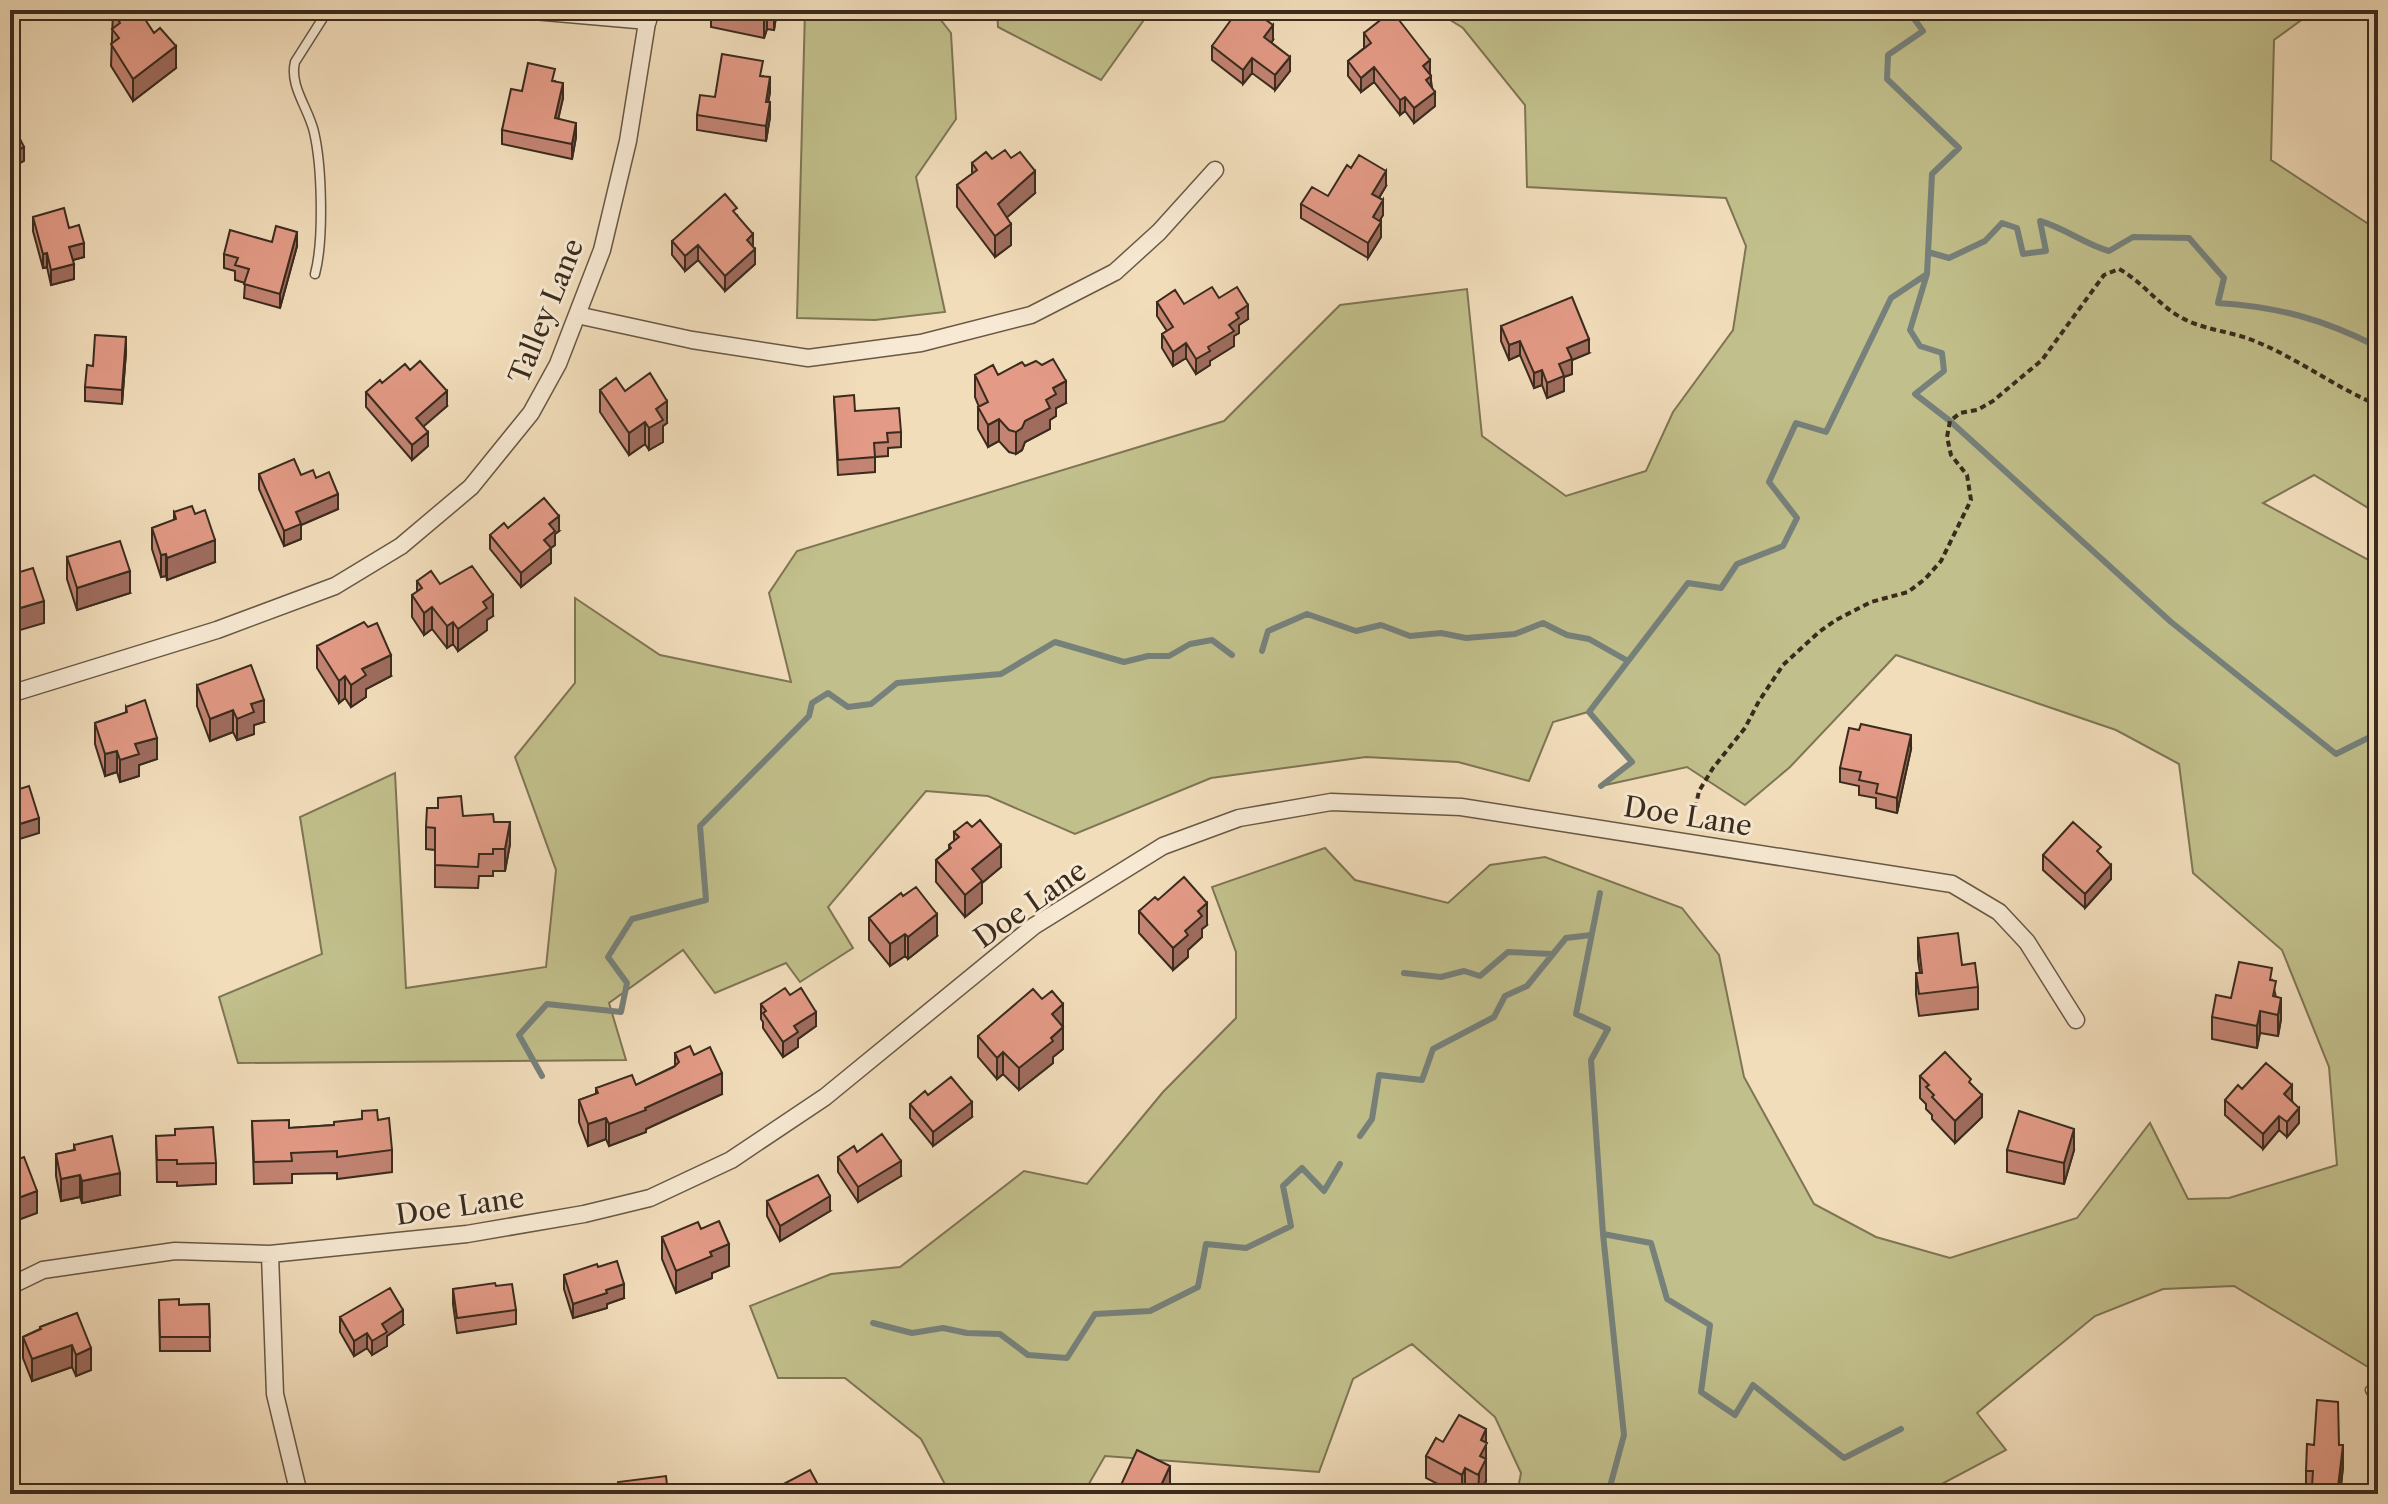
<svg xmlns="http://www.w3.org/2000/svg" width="2388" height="1504" font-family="'Libre Caslon Text',serif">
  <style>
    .green { fill: #c1bf8b; stroke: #7e7554; stroke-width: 2 }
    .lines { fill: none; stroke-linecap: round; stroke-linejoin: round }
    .stream { stroke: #76817b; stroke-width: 6 }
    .service-casing { stroke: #685844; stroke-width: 11 }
    .minor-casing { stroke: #685844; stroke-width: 19 }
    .tertiary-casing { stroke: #685844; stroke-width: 21 }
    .path { stroke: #3a2b1d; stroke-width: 4; stroke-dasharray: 6 4; stroke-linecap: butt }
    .service { stroke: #f7e9d3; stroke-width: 8 }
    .minor { stroke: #f7e9d3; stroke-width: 16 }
    .tertiary { stroke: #f7e9d3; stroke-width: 18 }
    .wall { fill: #c38473; stroke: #3a2b1d; stroke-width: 2 }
    .shaded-wall { fill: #9f6c5e; stroke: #3a2b1d; stroke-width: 2 }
    .building { fill: #e39a86; stroke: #3a2b1d; stroke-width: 2 }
    .labels { text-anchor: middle; stroke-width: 6; stroke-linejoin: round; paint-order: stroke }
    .street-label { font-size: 28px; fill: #3a2b1d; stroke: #f7e9d3 }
  </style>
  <rect width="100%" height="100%" fill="#f2ddbb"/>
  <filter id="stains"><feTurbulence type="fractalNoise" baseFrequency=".0025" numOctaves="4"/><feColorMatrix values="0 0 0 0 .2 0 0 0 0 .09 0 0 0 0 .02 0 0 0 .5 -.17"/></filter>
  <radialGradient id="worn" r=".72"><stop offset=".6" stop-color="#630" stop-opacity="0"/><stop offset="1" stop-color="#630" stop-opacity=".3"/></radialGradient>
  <path class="green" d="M805 10H933L951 33 956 119 916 177 945 312 875 320 797 318Z
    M997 10H1151L1101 80 998 27Z
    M1434 10H2315L2274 40 2271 160 2367 223 2378 225V514L2314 475 2263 503 2378 565V1373L2234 1286 2163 1289 2095 1316 1977 1413 2006 1450 1923 1494H1517L1521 1473 1495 1417 1412 1344 1353 1379 1319 1472 1105 1456 1083 1494H950L921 1439 845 1378H778L750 1306 831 1274 900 1267 1024 1171 1087 1184 1163 1092 1236 1018V952L1212 887 1325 848 1355 880 1448 903 1490 865 1545 857 1682 908 1719 955 1744 1077 1814 1204 1876 1237 1950 1258 2077 1218 2150 1123 2188 1199 2229 1198 2337 1165 2329 1067 2282 950 2193 873 2179 764 2116 730 1896 655 1790 767 1745 805 1687 767 1601 786 1631 762 1588 712 1553 722 1529 781 1458 762 1366 757 1211 778 1075 834 988 796 926 791 828 907 853 948 800 982 786 963 715 993 683 950 609 1003 626 1060 238 1063 219 997 322 954 300 817 395 773 406 988 546 967 556 870 515 757 575 683V598L660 655 791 682 769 593 797 551 1224 421 1340 305 1467 289 1482 436 1566 496 1646 471 1673 412 1733 330 1746 246 1726 198 1527 187 1525 105 1463 28Z"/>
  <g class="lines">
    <path class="stream" d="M1928 252 1949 258 1985 241 2002 223 2017 228 2023 254 2046 251 2040 221C2065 228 2084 244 2109 251L2133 237 2189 238 2224 278 2218 303C2279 307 2323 319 2378 347
      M1927 274 1910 330 1920 346 1942 353 1944 371 1915 394 1950 421 2171 622 2336 754 2378 733
      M1262 651 1268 631 1307 614 1356 631 1381 625 1410 636 1441 633 1466 638 1515 634 1543 623 1567 635 1589 639 1628 661
      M1601 786 1632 762 1589 712 1688 583 1721 588 1737 564 1783 546 1797 518 1769 482 1796 423 1826 432 1891 298 1927 274 1932 174 1959 148 1887 79 1888 55 1923 31 1909 12 1837 10
      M1600 893 1576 1014 1608 1029 1591 1060 1603 1234 1624 1435 1608 1494
      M1404 973 1441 977 1464 971 1480 976 1508 952 1553 954
      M542 1076 519 1035 547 1004 621 1012 627 983 608 957 632 919 706 900 700 826 809 716 812 703 828 693 848 707 871 704 897 683 1001 674 1055 642 1124 662 1148 656H1169L1190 644 1212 640 1232 655
      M1360 1136 1372 1119 1379 1075 1422 1080 1433 1049 1494 1017 1505 996 1527 986 1566 938 1591 935
      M1603 1234 1651 1243 1667 1299 1710 1325 1701 1392 1735 1415 1753 1385 1844 1458 1901 1429
      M873 1323 912 1333 943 1328 967 1333 1000 1334 1028 1355 1067 1358 1095 1314 1150 1311 1198 1287 1206 1244 1246 1248 1291 1226 1283 1186 1302 1168 1324 1191 1340 1164"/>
    <g class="service-casing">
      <path id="service" d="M315 274C324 240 322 166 314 132 309 109 289 86 295 62L328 10
        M2370 1390 2378 1404"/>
    </g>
    <g class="minor-casing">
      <path id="minor" d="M522 10 648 21
        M577 315 692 340 808 358 921 343 1031 315 1115 272 1159 232 1215 170
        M10 694 217 630 335 586 401 546 471 487 531 413 558 364 602 250 628 141 649 10
        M270 1254 275 1394 299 1494
        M10 1286 43 1270 175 1251 270 1254 467 1234 584 1214 650 1198 731 1160 825 1097 1034 926 1163 846 1239 818 1331 802 1461 807 1952 884 1999 912 2027 942 2076 1020"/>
    </g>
    <g class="tertiary-casing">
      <path id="tertiary" d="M10 1490 12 1494"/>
    </g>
    <path class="path" d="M1691 828 1699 791 1713 768 1745 728 1759 701 1783 665 1819 632 1836 620 1871 602 1908 592 1925 579 1941 561 1971 500 1967 475 1951 455 1947 437 1950 421 1960 413 1977 410 1993 401 2042 360 2104 275 2119 269C2143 282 2158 305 2182 318 2204 330 2229 331 2252 340 2296 357 2334 387 2378 405"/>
    <use href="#service" class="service"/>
    <use href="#minor" class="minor"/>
    <use href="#tertiary" class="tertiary"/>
  </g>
  <path class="wall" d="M113 10 176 68 133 101 111 66Z
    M711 10H777L774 30 767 29 764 38 711 27Z
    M1364 33 1430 74 1435 106 1414 123 1405 111 1400 115 1374 82 1361 92 1348 76V61L1364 48Z
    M1273 40 1271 43 1290 71 1275 90 1252 73 1243 84 1212 60V46Z
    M763 76 770 92 768 102 770 117 766 141 697 130V115L715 97Z
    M555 81 563 98 558 119 576 137 572 159 502 144V130L522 91Z
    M972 163 1035 193 1007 217 1011 245 995 257 957 207V185L972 174Z
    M1386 186 1379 198 1383 215 1379 221 1381 237 1368 258 1301 218V204L1328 196Z
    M737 215 753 247 755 264 725 291 698 260 685 271 672 255V241Z
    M33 217 69 228 84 257 73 260 74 279 51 285 47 267 43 268 33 231Z
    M272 242 297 246 280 308 244 298 245 283 235 280V271L224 268V254Z
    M1219 298 1248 319 1239 325V333L1234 336V346L1210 361V365L1196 374 1186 358 1173 366 1162 348V334L1167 331 1157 316V302L1184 304Z
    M1501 326 1589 353 1572 360V374L1564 377V391L1547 398 1542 385 1534 388 1520 355 1509 360 1501 341Z
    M126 352 122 404 85 401V387L93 366Z
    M1025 366 1066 403 1056 408V416L1050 420V429L1025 442 1022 450 1016 454 1009 452 999 441 988 447 978 429V407H979L975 397V375H998Z
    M382 383 447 406 423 426 428 446 412 460 366 407V392Z
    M600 390 625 391 667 423 663 426V442L649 450 645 444 629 455 600 412Z
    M834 397 855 411 901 432V447L888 448V456L875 457V472L838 475Z
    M259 474 301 475 316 478 338 509 301 525V539L284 546 259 489Z
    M174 512 215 562 167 580 166 576 161 577 152 549V528L174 520Z
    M508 528 559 531 555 534V545L551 548V563L521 587 490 549V535Z
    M67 557 130 593 77 610 67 579Z
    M417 581 440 584 493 616 487 620V630L458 651 453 644 447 648 432 629 424 635 412 617V595L417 592Z
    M317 646 391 676 366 689V697L351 707 345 698 339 703 317 668Z
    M197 685 264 722 254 725V734L237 740 233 732 210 741 197 706Z
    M126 707 157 759 139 765V776L120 782 117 772 105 776 95 744V723L126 713Z
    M1911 749 1897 813 1876 808V798L1859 795V786L1840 782V768Z
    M463 816 494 822 510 844 505 871H493V876H479L478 888 435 887V850L426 849V827Z
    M954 832 1001 867 982 883V903L965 917 936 882V860L949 849V845L954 841Z
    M2043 855H2101L2111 879 2085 908 2043 870Z
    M1158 900 1207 925 1202 929V937L1188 950V957L1173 970 1139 933V911Z
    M869 918 937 936 908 959 905 956 890 966 869 940Z
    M1918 938 1962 965 1978 987V1009L1919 1016 1916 995V973H1920L1918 959Z
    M2272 980 2281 1019 2278 1036 2260 1033 2257 1048 2212 1039V1017L2231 998Z
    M790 995 816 1026 798 1039V1047L783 1057 763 1028V1022L761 1019V1004Z
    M1063 1026V1049L1053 1057V1063L1019 1090 1003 1074 997 1079 978 1057V1036Z
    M675 1053 694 1055 722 1094 646 1129V1132L609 1146 606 1139 588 1146 579 1122V1100L596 1094V1088L636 1085 675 1066Z
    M1920 1076 1971 1084 1982 1117 1955 1143 1932 1119V1115L1926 1109V1104L1920 1098Z
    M2242 1089 2292 1100 2299 1123 2287 1137 2279 1130 2263 1149 2225 1115V1100Z
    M928 1095 972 1117 933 1146 910 1118V1104Z
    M362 1111 378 1120 392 1150V1172L337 1179V1173L292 1174V1183L254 1184 252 1121 289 1128 334 1125 362 1119Z
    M156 1136 216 1163V1184L177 1186V1182H157Z
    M74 1145 120 1195 82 1203 80 1197 61 1201 56 1176V1154L74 1150Z
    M2007 1150H2074L2064 1184 2007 1172Z
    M857 1152 901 1176 858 1202 838 1172V1157Z
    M767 1201 830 1211 780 1241 767 1216Z
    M701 1229 729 1266 712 1273V1278L676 1293 662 1259V1237Z
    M598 1267 624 1298 607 1304V1308L573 1318 564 1289V1275Z
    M496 1286 516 1310V1324L457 1333 453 1304V1289Z
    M159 1300 179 1305 209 1304 210 1351H160Z
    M77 1313 91 1370 76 1376 72 1367 32 1381 23 1358V1337L40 1329V1327Z
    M340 1317 403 1325 387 1336V1346L372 1355 367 1348 354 1356 340 1332Z
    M1436 1438 1486 1481 1480 1494H1474L1465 1489 1463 1494H1457L1426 1478V1456Z
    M2339 1445 2343 1467 2340 1494H2312L2306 1493V1471Z"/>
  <path class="shaded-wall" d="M17 10H20V20L10 34V19Z
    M766 10H767V29L764 38V16Z
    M774 10H777L774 30Z
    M1273 25V40L1264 52V37Z
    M176 46V68L133 101V79Z
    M1290 57V71L1275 90V75Z
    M1252 58V73L1243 84V70Z
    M1430 60V75L1423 66Z
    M1374 67V82L1361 92V78Z
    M1431 76V91L1426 80Z
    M770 77V92L766 116V102Z
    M563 83V98L555 133V118Z
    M1435 92V106L1414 123V108Z
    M1405 97V111L1400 115V100Z
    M770 102V117L766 141V126Z
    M576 123V137L572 159V144Z
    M24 147V161L20 163V175L10 180V165L15 151Z
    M1035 171V193L998 225V204Z
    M1386 171V186L1372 209V194Z
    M1383 200V215L1373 232V217Z
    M1381 222V237L1368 258V243Z
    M1011 224V245L995 257V236Z
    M297 232V246L280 308V294Z
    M753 234V249L747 240Z
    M84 243V257L69 261V247Z
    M698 245V260L685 271V256Z
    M755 249V264L725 291V276Z
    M47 253V267L43 268V254Z
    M74 264V279L51 285V270Z
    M1248 305V319L1239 325V333L1234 336V346L1210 361V365L1196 374V359L1229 325 1236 313Z
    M126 337V352L122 404V390Z
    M1589 339V353L1572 360V374L1564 377V391L1547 398V383L1559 364 1567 348Z
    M1520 341V355L1509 360V345Z
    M1186 343V358L1173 366V352Z
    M1542 370V385L1534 388V373Z
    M1066 381V403L1056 408V416L1050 420V429L1025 442 1022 450 1016 454V432L1025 421 1046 400 1053 388Z
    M447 391V406L416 433V418Z
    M667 401V423L663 426V442L649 450V428L656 409Z
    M999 419V441L988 447V425Z
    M645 422V444L629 455V433Z
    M428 432V446L412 460V445Z
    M338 494V509L301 525V539L284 546V531L296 512Z
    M559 516V531L555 534V545L551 548V563L521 587V573L544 540 549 524Z
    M215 540V562L167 580V558Z
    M166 554V576L161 577V555Z
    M130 571V593L77 610V588Z
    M493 595V616L487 620V630L458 651V629L483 602Z
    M44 601V623L10 633V611Z
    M432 607V629L424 635V613Z
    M453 622V644L447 648V626Z
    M391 655V676L366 689V697L351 707V685L362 669Z
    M345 676V698L339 703V681Z
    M264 700V722L254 725V734L237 740V719L251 704Z
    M233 710V732L210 741V719Z
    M1911 735V749L1897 813V798Z
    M157 738V759L139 765V776L120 782V760L135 744Z
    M117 751V772L105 776V754Z
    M39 818V833L10 842V827Z
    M510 822V844L505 871V849Z
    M1001 845V867L982 883V903L965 917V895L972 869Z
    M2111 865V879L2085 908V894Z
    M1207 903V925L1202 929V937L1188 950V957L1173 970V948L1198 911Z
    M937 914V936L908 959V937Z
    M905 934V956L890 966V944Z
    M2281 998V1019L2278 1036V1015Z
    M1063 1004V1026L1052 1035V1014Z
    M2260 1011V1033L2257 1048V1026Z
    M816 1012V1026L798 1039V1047L783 1057V1042L794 1026Z
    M1063 1027V1049L1053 1057V1063L1019 1090V1068Z
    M1003 1052V1074L997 1079V1058Z
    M722 1073V1094L646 1129V1132L609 1146V1124Z
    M2292 1085V1100L2284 1109V1094Z
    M1982 1095V1117L1955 1143V1121Z
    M972 1102V1117L933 1146V1132Z
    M2299 1108V1123L2287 1137V1122Z
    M2279 1116V1130L2263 1149V1134Z
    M606 1118V1139L588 1146V1124Z
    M2074 1129V1150L2064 1184V1163Z
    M901 1161V1176L858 1202V1187Z
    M120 1173V1195L82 1203V1181Z
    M80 1175V1197L61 1201V1179Z
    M37 1191V1213L10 1223V1201Z
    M830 1196V1211L780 1241V1226Z
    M729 1244V1266L712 1273V1278L676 1293V1271L710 1252Z
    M624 1284V1298L607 1304V1308L573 1318V1304L606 1290Z
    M403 1310V1325L387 1336V1346L372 1355V1341L382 1324Z
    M367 1333V1348L354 1356V1341Z
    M72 1345V1367L32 1381V1359Z
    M91 1348V1370L76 1376V1355Z
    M1486 1429V1481L1480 1494H1478L1481 1440Z
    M2343 1445V1467L2340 1494H2338Z
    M1170 1466V1488L1167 1494H1157Z
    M1465 1468V1489L1463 1494H1462V1475Z"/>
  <path class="building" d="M10 10H17L10 19Z
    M113 10H139L154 33 160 28 176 46 133 79 111 44 119 38 112 29 120 23Z
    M734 10H766L764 16Z
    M1250 10H1252L1273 25 1264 37 1290 57 1275 75 1252 58 1243 70 1212 46 1236 13 1244 18Z
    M1392 11 1430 60 1423 66 1431 76 1426 80 1435 92 1414 108 1405 97 1400 100 1374 67 1361 78 1348 61 1371 43 1364 33Z
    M722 54 763 61 760 76 770 77 766 102H770L766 126 697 115 700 95 715 97Z
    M528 63 555 69 552 81 563 83 555 118 576 123 572 144 502 130 511 89 522 91Z
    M15 129 24 147 15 151 20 160 10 165V132Z
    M1005 150 1011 158 1020 152 1035 171 998 204 1011 224 995 236 957 185 977 170 972 163 986 152 992 159Z
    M1359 155 1386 171 1372 194 1383 200 1373 217 1381 222 1368 243 1301 204 1312 187 1328 196 1347 165 1351 168Z
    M725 194 737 208 733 211 753 234 747 240 755 249 725 276 698 245 685 256 672 241Z
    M64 208 69 228 79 225 84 243 69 247 74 264 51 270 47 253 43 254 33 217Z
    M276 226 297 232 280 294 244 284 249 269 235 265 238 258 224 254 230 230 272 242Z
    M1212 287 1219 298 1237 287 1248 305 1236 313 1239 318 1229 325 1234 331 1208 347 1210 351 1196 359 1186 343 1173 352 1162 334 1173 327 1157 302 1175 290 1184 304Z
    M1572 297 1589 339 1567 348 1572 359 1559 364 1564 376 1547 383 1542 370 1534 373 1520 341 1509 345 1501 326Z
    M95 335 126 337 122 390 85 387 87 365 93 366Z
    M1053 359 1066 381 1053 388 1056 394 1046 400 1050 408 1025 421 1022 428 1016 432 1009 430 999 419 988 425 978 407 988 402 975 375 993 365 998 375 1022 362 1025 366 1036 361 1042 365Z
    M420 361 447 391 416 418 428 432 412 445 366 392 380 380 382 383 405 364 410 370Z
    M650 373 667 401 656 409 663 420 649 428 645 422 629 433 600 390 616 378 625 391Z
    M854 395 855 411 899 408 901 432 887 433 888 442 874 443 875 457 838 460 834 397Z
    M294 459 301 475 313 470 316 478 329 472 338 494 296 512 301 524 284 531 259 474Z
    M544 498 559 516 549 524 555 531 544 540 551 548 521 573 490 535 504 523 508 528Z
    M192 506 195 514 205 510 215 540 167 558 166 554 161 555 152 528 176 519 174 512Z
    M120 541 130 571 77 588 67 557Z
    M472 566 493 595 483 602 487 608 458 629 453 622 447 626 432 607 424 613 412 595 422 588 417 581 431 571 440 584Z
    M33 568 44 601 10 611V575Z
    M364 622 368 627 377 623 391 655 362 669 366 675 351 685 345 676 339 681 317 646Z
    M251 665 264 700 251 704 254 712 237 719 233 710 210 719 197 685Z
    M145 700 157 738 135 744 139 754 120 760 117 751 105 754 95 723 127 712 126 707Z
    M1861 724 1911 735 1897 798 1876 793 1878 784 1859 780 1861 772 1840 768 1849 728 1859 730Z
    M29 786 39 818 10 827V792Z
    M461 796 463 816 493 814 494 822H510L505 849H493V854H479L478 867 435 865V828L426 827 427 808H438V798Z
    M980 820 1001 845 972 869 982 881 965 895 936 860 951 848 949 845 959 837 954 832 967 822 972 827Z
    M2073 822 2101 847 2097 851 2111 865 2085 894 2043 855Z
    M1184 877 1207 903 1198 911 1202 916 1185 931 1188 935 1173 948 1139 911 1155 897 1158 900Z
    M916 887 937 914 908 937 905 934 890 944 869 918 901 893 903 896Z
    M1958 933 1962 965 1975 963 1978 987 1919 994 1916 973H1922L1918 938Z
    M2239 962 2272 968 2270 980 2276 981 2273 996 2281 998 2278 1015 2260 1011 2257 1026 2212 1017 2216 995 2231 998Z
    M785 988 790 995 801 988 816 1012 794 1026 798 1032 783 1042 763 1013 766 1011 761 1004Z
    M1033 989 1042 999 1052 991 1063 1004 1052 1014 1063 1027 1051 1038 1053 1041 1019 1068 1003 1052 997 1058 978 1036Z
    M690 1046 694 1055 710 1047 722 1073 645 1108 646 1110 609 1124 606 1118 588 1124 579 1100 598 1093 596 1088 632 1075 636 1085 674 1067 679 1062 675 1053Z
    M1945 1052 1971 1079 1969 1082 1982 1095 1955 1121 1932 1097 1934 1095 1926 1087 1929 1085 1920 1076Z
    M2266 1063 2292 1085 2284 1094 2299 1108 2287 1122 2279 1116 2263 1134 2225 1100 2238 1085 2242 1089Z
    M951 1077 972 1102 933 1132 910 1104 925 1091 928 1095Z
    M377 1110 378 1120 389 1118 392 1150 337 1157V1151L291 1153 292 1161 254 1162 252 1121 289 1120V1128L334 1125V1122L362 1119V1111Z
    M2019 1111 2074 1129 2064 1163 2007 1150Z
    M213 1127 216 1163 177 1164V1160H157L156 1136 175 1135V1129Z
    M882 1134 901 1161 858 1187 838 1157 854 1146 857 1152Z
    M112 1136 120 1173 82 1181 80 1175 61 1179 56 1154 75 1150 74 1145Z
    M24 1157 37 1191 10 1201V1162Z
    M818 1175 830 1196 780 1226 767 1201Z
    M719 1221 729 1244 710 1252 712 1256 676 1271 662 1237 698 1222 701 1229Z
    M617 1261 624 1284 606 1290 607 1293 573 1304 564 1275 597 1264 598 1267Z
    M495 1283 496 1286 512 1284 516 1310 457 1318 453 1289Z
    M390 1288 403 1310 382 1324 387 1332 372 1341 367 1333 354 1341 340 1317Z
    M179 1299V1305L209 1304 210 1337H160L159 1300Z
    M77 1313 91 1348 76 1355 72 1345 32 1359 23 1337 41 1329 40 1327Z
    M2317 1400 2338 1402 2339 1445H2343L2338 1487 2312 1486 2313 1471H2306L2307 1444 2314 1445Z
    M1459 1415 1486 1429 1481 1440 1487 1443 1480 1456 1486 1459 1478 1475 1465 1468 1462 1475 1426 1456 1436 1438 1443 1442Z
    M1137 1450 1170 1466 1157 1494H1122L1125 1488 1121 1485Z
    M810 1470 823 1494H776L774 1489Z
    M666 1476 668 1494H619L618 1482Z
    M200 1486 203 1494H180Z"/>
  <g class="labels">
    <g class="street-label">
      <text transform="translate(546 311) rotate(-68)" y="10">Talley Lane</text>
      <text transform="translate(1688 816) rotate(9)" y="10">Doe Lane</text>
      <text transform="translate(1030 904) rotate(-35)" y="10">Doe Lane</text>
      <text transform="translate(460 1206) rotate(-8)" y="10">Doe Lane</text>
    </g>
  </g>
  <rect width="2388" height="1504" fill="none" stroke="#f2ddbb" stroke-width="40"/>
  <rect x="12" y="12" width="2364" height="1480" fill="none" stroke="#3a2b1d" stroke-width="4"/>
  <rect x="20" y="20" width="2348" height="1464" fill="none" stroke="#3a2b1d" stroke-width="2"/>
  <rect width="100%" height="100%" filter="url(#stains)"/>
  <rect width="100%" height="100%" fill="url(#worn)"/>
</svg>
